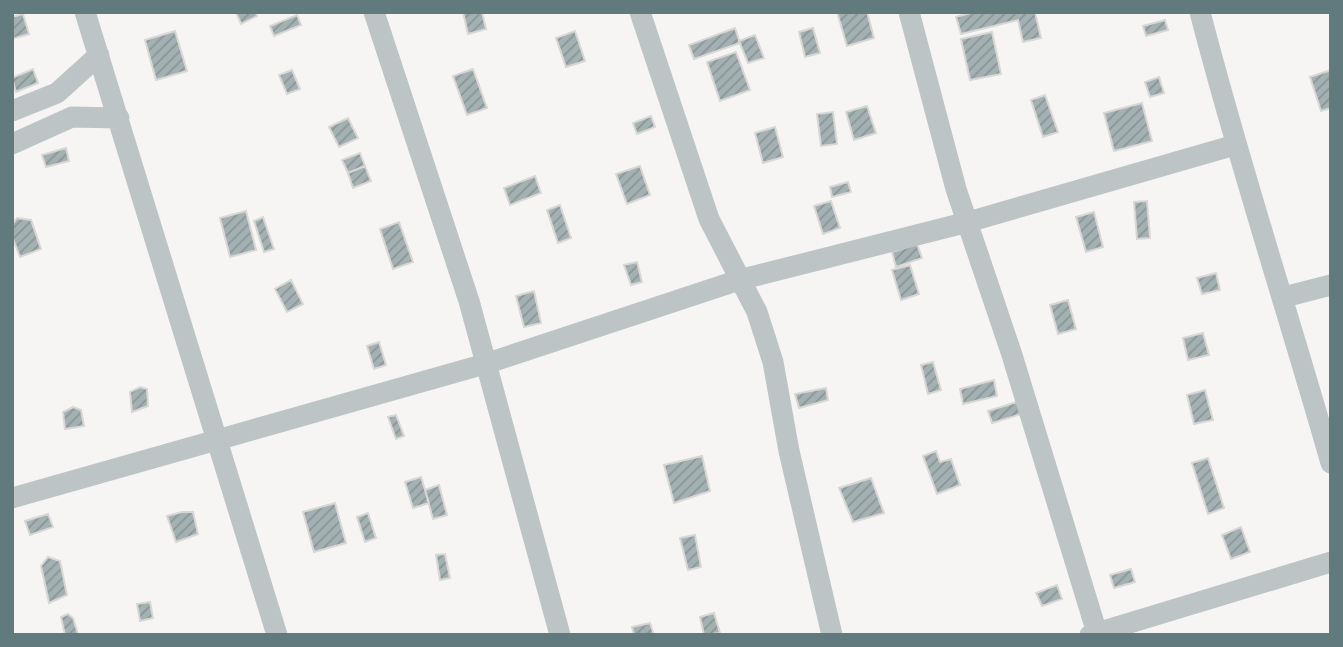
<svg xmlns="http://www.w3.org/2000/svg" width="1343" height="647" font-family="Figtree,sans-serif">
  <style>
    .building { fill: url(#building-hatch); stroke: #d8d7d5; stroke-width: 2 }
    .lines { fill: none; stroke-linecap: round; stroke-linejoin: round }
    .street { stroke: #bdc4c6; stroke-width: 21 }
  </style>
  <defs>
    <pattern id="building-hatch" width="6" height="6" patternUnits="userSpaceOnUse" patternTransform="scale(1.75)"><rect width="6" height="6" fill="#a4b1b2"/><path d="M-1 1l2-2M0 6l6-6M5 7l2-2" fill="none" stroke="#899596"/></pattern>
  </defs>
  <rect width="100%" height="100%" fill="#f6f5f3"/>
  <path class="building" d="M236 12H256L257 16 241 24Z
    M482 12 486 29 468 34 463 12Z
    M837 12H867L874 38 847 46Z
    M974 12H1035L1041 38 1023 42 1018 20 961 34 956 17Z
    M23 14 29 34 12 39V17Z
    M297 15 301 25 274 36 270 26Z
    M1165 20 1168 30 1146 36 1143 26Z
    M735 28 740 43 694 59 689 45Z
    M813 28 820 53 805 57 799 32Z
    M175 31 187 71 156 80 145 40Z
    M575 31 585 61 566 67 556 38Z
    M992 32 1001 74 970 80 961 39Z
    M755 35 764 58 748 63 739 41Z
    M736 52 750 90 720 101 707 62Z
    M33 69 38 83 16 92 12 78Z
    M473 69 487 108 467 115 453 76Z
    M292 70 300 89 287 94 279 75Z
    M1331 70V108L1321 111 1310 77Z
    M1159 77 1164 93 1150 97 1145 82Z
    M1045 95 1058 132 1043 137 1031 100Z
    M1142 103 1152 141 1114 151 1104 113Z
    M867 106 876 133 854 140 846 112Z
    M833 112 837 144 821 146 817 114Z
    M651 116 655 127 637 134 633 123Z
    M348 118 358 138 339 147 329 127Z
    M775 127 783 157 763 163 755 133Z
    M66 148 69 161 46 167 42 155Z
    M360 153 365 166 348 173 342 160Z
    M365 166 371 181 353 188 348 173Z
    M640 166 650 195 627 204 616 174Z
    M535 176 541 193 510 205 504 188Z
    M848 182 851 192 832 197 830 187Z
    M831 201 840 228 823 234 814 206Z
    M1147 201 1150 238 1137 239 1134 202Z
    M560 205 571 238 558 243 547 210Z
    M246 211 256 250 230 257 220 218Z
    M1094 212 1103 247 1086 252 1076 217Z
    M263 217 274 249 264 252 254 221Z
    M17 218 31 220 41 249 20 257 12 236V225Z
    M399 222 413 262 393 269 380 229Z
    M917 244 922 258 896 267 892 252Z
    M637 262 642 282 631 285 624 265Z
    M910 265 919 294 901 300 892 270Z
    M1216 273 1220 290 1202 294 1197 278Z
    M291 280 303 304 287 312 275 289Z
    M534 291 541 323 524 327 516 296Z
    M1068 300 1076 329 1058 334 1050 305Z
    M1203 333 1209 355 1188 360 1183 338Z
    M379 342 386 365 374 369 367 346Z
    M933 362 941 390 928 394 921 365Z
    M994 380 997 396 963 404 960 389Z
    M140 387 147 389 148 406 132 412 130 392Z
    M826 388 828 400 799 408 795 394Z
    M1205 390 1213 420 1194 424 1187 395Z
    M1017 402 1021 414 992 423 988 411Z
    M73 407 81 410 84 426 65 429 63 412Z
    M396 415 404 436 396 439 388 417Z
    M936 451 940 462 951 459 960 485 937 494 923 456Z
    M702 456 710 491 674 503 664 465Z
    M1208 458 1224 508 1208 514 1192 463Z
    M421 477 429 503 413 508 405 482Z
    M871 478 884 513 853 522 839 488Z
    M439 485 447 515 433 519 425 490Z
    M335 503 346 543 314 552 303 512Z
    M182 512H193L198 534 176 542 167 516Z
    M368 513 376 538 365 542 357 517Z
    M48 514 53 527 30 535 25 521Z
    M1241 527 1250 552 1231 559 1222 535Z
    M695 535 701 567 688 570 680 538Z
    M445 554 450 578 440 580 436 555Z
    M48 557 60 561 67 595 49 603 41 566Z
    M1131 569 1135 582 1114 588 1110 575Z
    M1057 585 1062 599 1042 606 1036 593Z
    M150 602 153 618 140 621 137 604Z
    M714 613 720 633 704 635 700 617Z
    M68 614 73 618 78 634 65 635 61 617Z
    M650 623 654 635H634L632 627Z"/>
  <g class="lines">
    <path class="street" d="M85 12 277 635
      M374 12 469 301 560 635
      M640 12 709 219 757 312 773 362 789 451 832 635
      M909 12 956 189 1012 355 1097 633
      M1200 12C1239 164 1288 312 1331 463
      M12 111 57 93 99 55
      M12 144 72 117 119 118
      M1284 297 1331 285
      M12 498 485 364 739 280 968 222 1235 145
      M1090 635 1331 562"/>
  </g>
  <rect width="1343" height="647" fill="none" stroke="#617a7e" stroke-width="28"/>
</svg>
